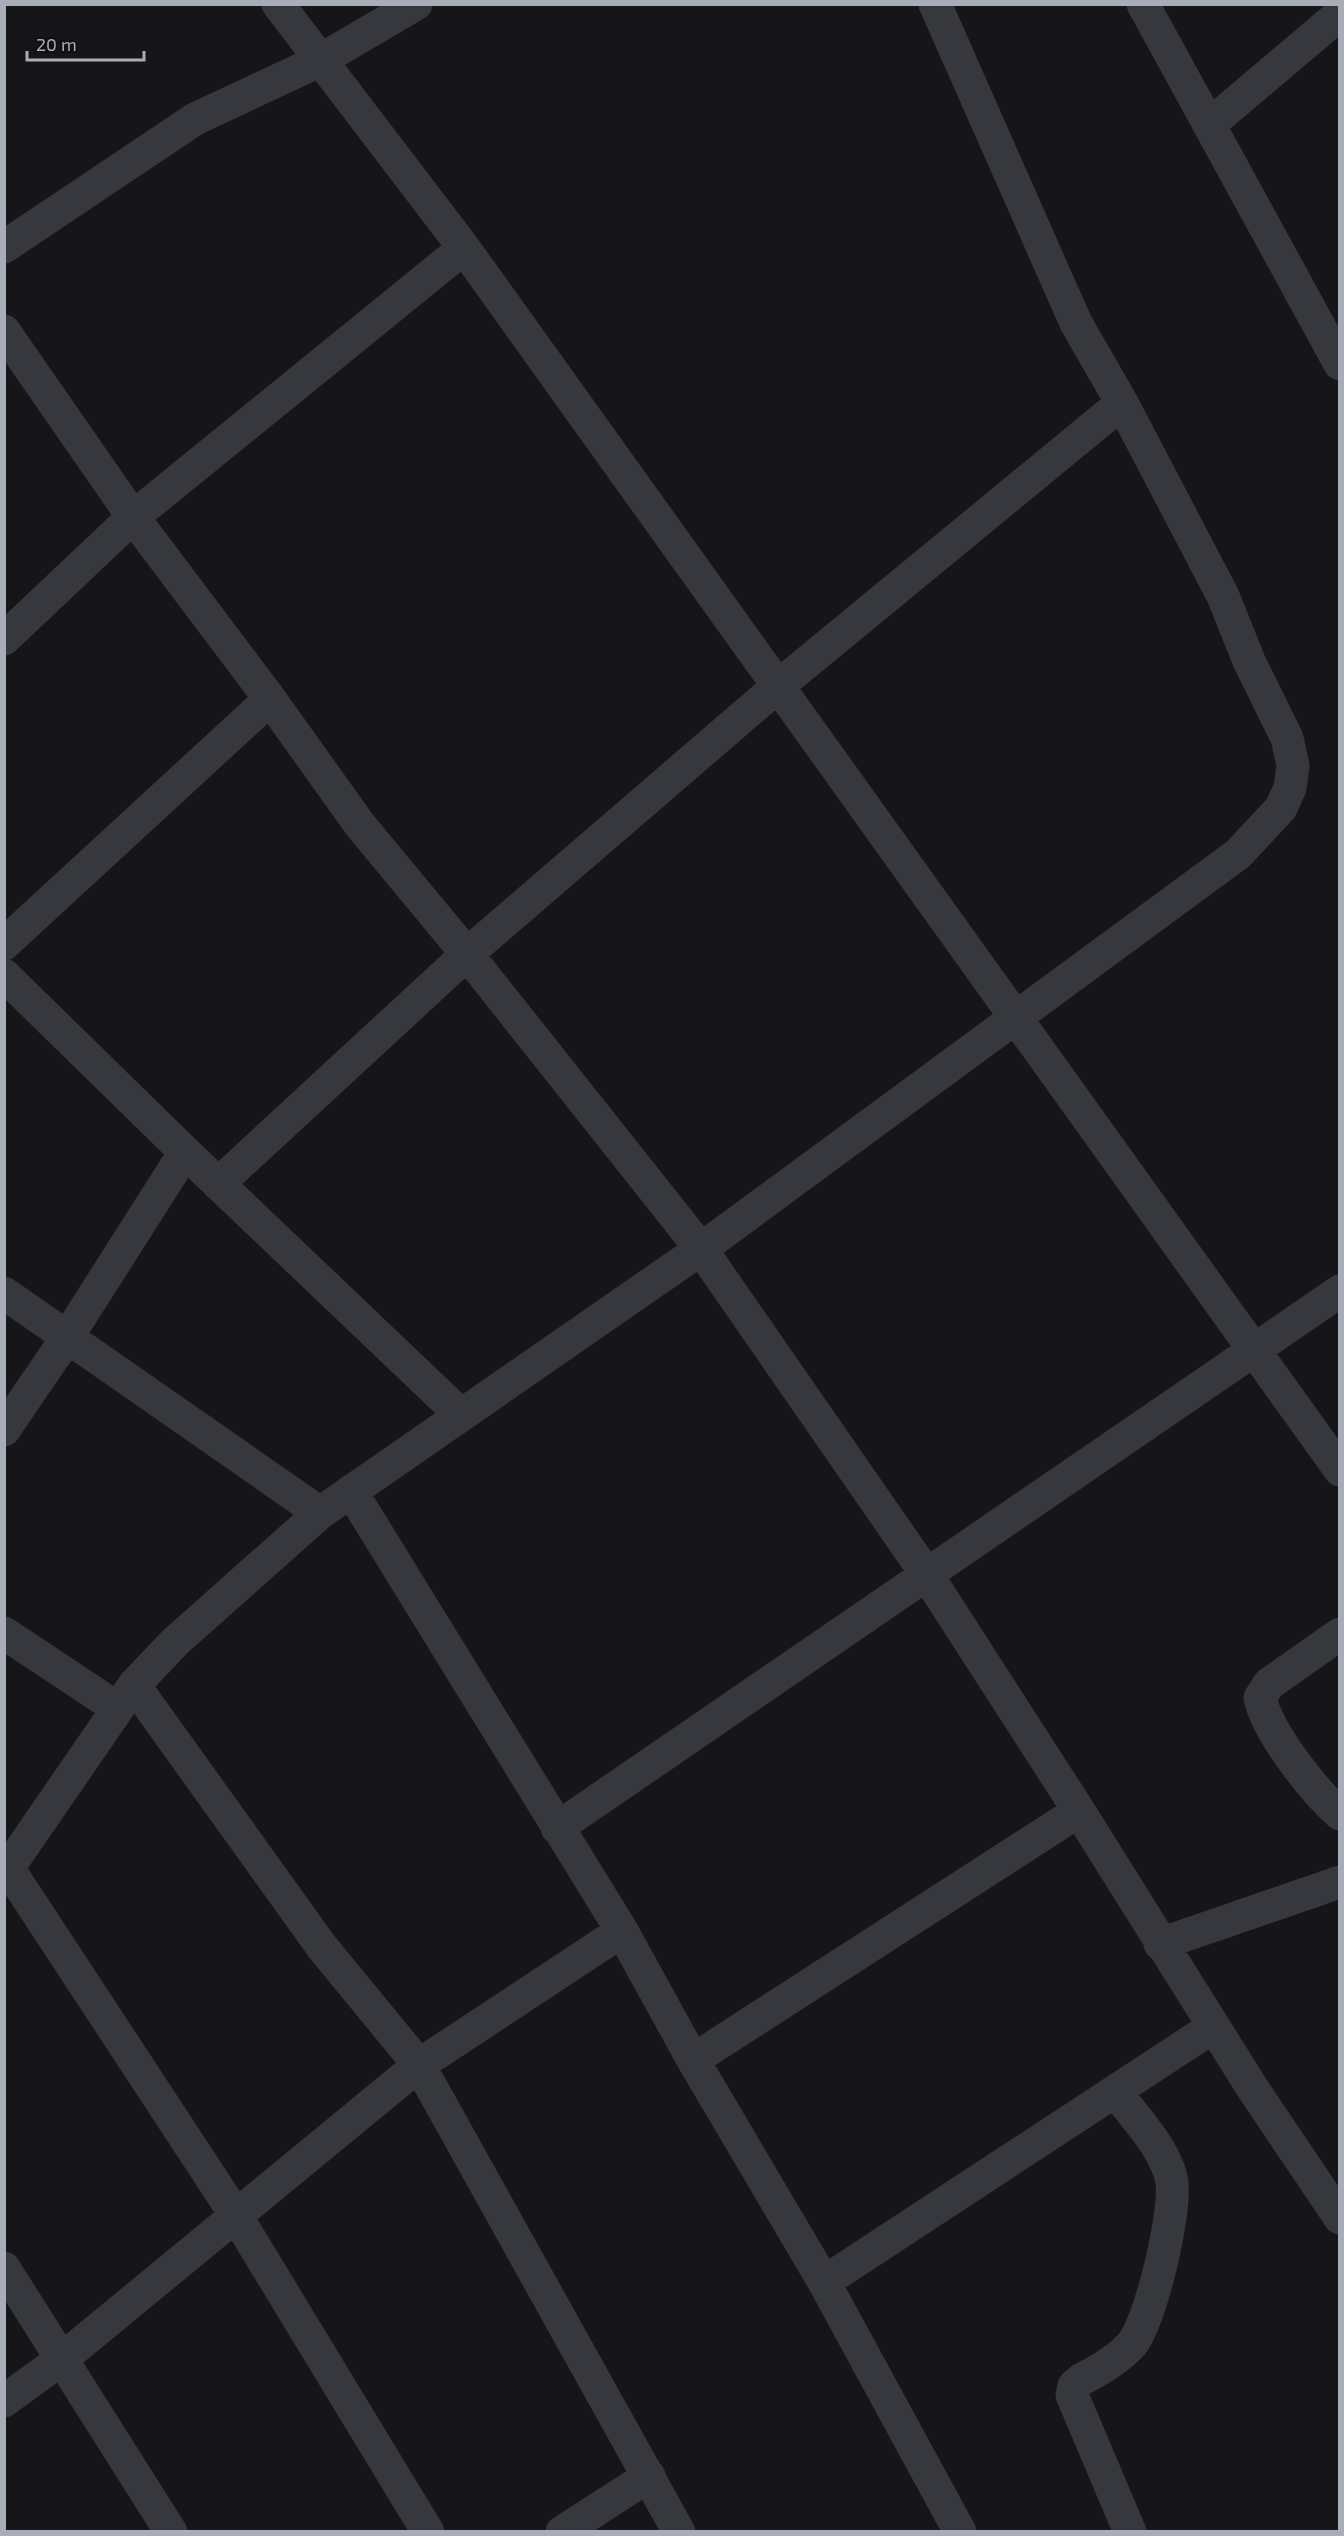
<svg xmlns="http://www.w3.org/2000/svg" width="1344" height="2536" font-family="'Exo 2',sans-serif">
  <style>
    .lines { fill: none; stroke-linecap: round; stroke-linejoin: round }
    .minor { stroke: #37383d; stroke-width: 33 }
  </style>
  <rect width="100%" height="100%" fill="#161618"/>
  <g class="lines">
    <path class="minor" d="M278 4 464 248 1340 1470
      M1143 4 1340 364
      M1209 125 1340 14
      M4 247 195 119 319 61 416 4
      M4 331 133 517 270 699 360 825 467 954 701 1249 927 1575 1079 1811 1253 2089 1340 2218
      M4 639 133 517 464 248
      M4 944 270 699
      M4 975 185 1152 460 1414
      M218 1184 467 954 777 687 1122 403
      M4 1293 320 1513
      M4 1430 68 1336 185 1152
      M351 1491 622 1931 693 2060 824 2282 960 2532
      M4 1633 117 1708
      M1340 1634 1269 1684 1260 1698C1268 1733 1313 1790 1340 1814
      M134 1685 322 1947 419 2065 679 2532
      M557 1828 1340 1291
      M8 1868 235 2214 428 2532
      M4 1874 134 1685 175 1642 320 1513 701 1249 1238 854 1281 808 1290 788 1293 766 1287 738 1249 661 1223 596 1122 403 1076 323 935 4
      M1160 1944 1340 1882
      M693 2060 1079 1811
      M1116 2092C1135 2118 1163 2146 1171 2177 1179 2204 1150 2325 1131 2345 1119 2358 1098 2371 1082 2379L1074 2386 1072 2395 1130 2532
      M4 2268 171 2532
      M824 2282 1213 2027
      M4 2401 63 2358 419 2065 622 1931
      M562 2532 649 2476"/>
  </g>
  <rect width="1344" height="2536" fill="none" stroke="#a8adb8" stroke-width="12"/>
  <path d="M27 51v9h117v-9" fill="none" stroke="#a8adb8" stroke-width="3"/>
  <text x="36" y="51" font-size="18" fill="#a8adb8" stroke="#111113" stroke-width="4.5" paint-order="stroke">20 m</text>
</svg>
